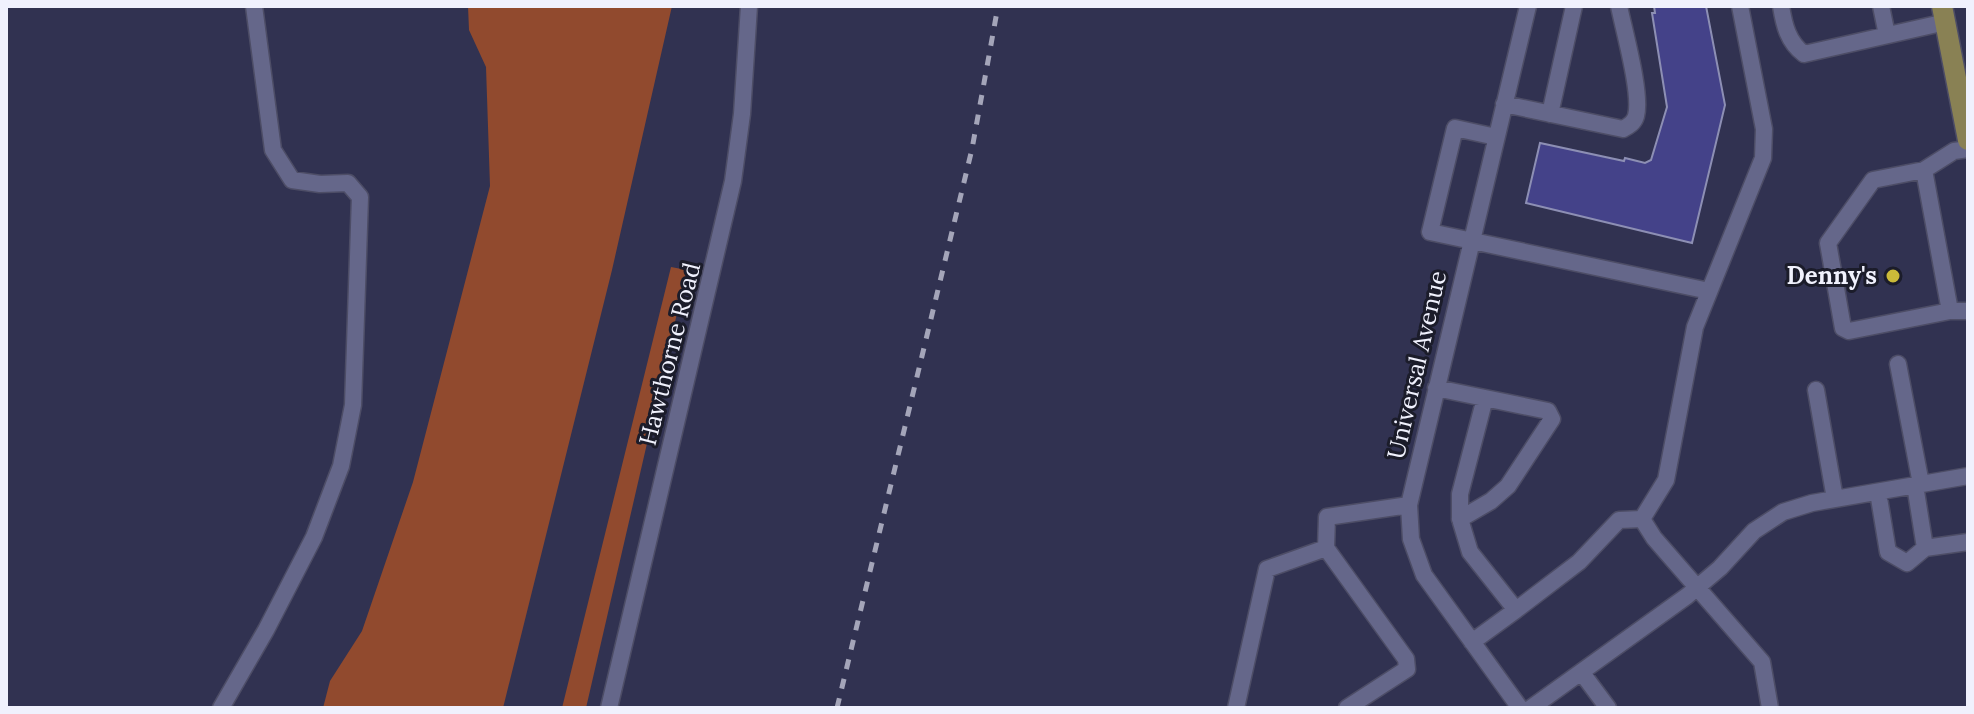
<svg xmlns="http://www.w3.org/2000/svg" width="1974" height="714" font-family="Lora,serif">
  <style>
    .green { fill: #914a2e }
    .building { fill: #444289; stroke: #8d8fb4; stroke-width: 2 }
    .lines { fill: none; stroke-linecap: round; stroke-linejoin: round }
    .minor-casing { stroke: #4d4d66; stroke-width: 19 }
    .major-casing { stroke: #4d4d66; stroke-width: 23 }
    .minor { stroke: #65678a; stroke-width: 16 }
    .major { stroke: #898154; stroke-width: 20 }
    .rail { stroke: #a4a5b9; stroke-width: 5; stroke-dasharray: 10 10; stroke-linecap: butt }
    .poi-dot { fill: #cbba39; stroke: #1b1c2a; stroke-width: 3 }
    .labels { text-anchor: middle; stroke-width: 6; stroke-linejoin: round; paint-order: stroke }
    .poi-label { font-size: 24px; font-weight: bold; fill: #f0f1fd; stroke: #1b1c2a; text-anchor: end }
    .street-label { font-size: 24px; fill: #f0f1fd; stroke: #1b1c2a }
  </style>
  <rect width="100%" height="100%" fill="#313251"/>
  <path class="green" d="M468 6H672L612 270 503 708H323L330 681 362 631 413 482 490 186 486 67 469 30Z
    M671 267 687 270 586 708H562Z"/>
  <path class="building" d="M1654 6H1706L1725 105 1692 243 1526 203 1540 143 1624 161 1625 158 1645 163 1651 160 1667 107 1652 13H1655Z"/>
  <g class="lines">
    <g class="minor-casing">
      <path id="minor" d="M1781 6C1784 25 1788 42 1804 54L1946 22
        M1881 6 1887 35
        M1504 104 1623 129C1629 126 1634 123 1636 116 1642 94 1624 31 1619 6
        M1550 114 1574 6
        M1496 137 1455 128 1430 232 1709 291
        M1968 149 1954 151 1924 170 1873 180 1828 243 1843 328 1849 331 1950 311H1968
        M1924 170 1950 311
        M1898 364 1921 484
        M1436 388 1548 411 1552 419 1508 486 1491 501 1460 519 1470 552 1516 610 1472 642
        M1816 390 1835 499
        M1878 492 1888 552 1907 563 1925 548 1915 485
        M1460 519V494L1485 398
        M1642 519 1666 480 1695 327 1763 158 1764 129 1740 6
        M1925 548 1968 542
        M1516 610 1579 562 1619 520 1642 519 1654 538 1762 662 1770 708
        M1582 673 1608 708
        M221 708 266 630 314 537 341 466 353 405 360 197 348 183 320 184 292 180 273 150 254 6
        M609 708 733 181 742 114 749 6
        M1236 708 1267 569 1326 548
        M1347 708 1407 669 1406 659 1326 548 1327 517 1409 505
        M1520 708 1424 575 1411 539 1409 505 1528 6
        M1531 708 1687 596 1720 568 1754 531 1783 512 1812 503 1968 476"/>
    </g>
    <g class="major-casing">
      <path id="major" d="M1942 6 1968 140"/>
    </g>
    <use href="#minor" class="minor"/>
    <use href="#major" class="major"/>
    <path class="rail" d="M837 708 972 149 998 6"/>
  </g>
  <circle class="poi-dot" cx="1893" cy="276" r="8"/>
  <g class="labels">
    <g class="poi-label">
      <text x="1877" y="284">Denny's</text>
    </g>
    <g class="street-label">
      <text transform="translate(670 354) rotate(-76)" y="8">Hawthorne Road</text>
      <text transform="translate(1417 365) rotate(-77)" y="8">Universal Avenue</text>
    </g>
  </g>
  <rect width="1974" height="714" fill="none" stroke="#f0f1fd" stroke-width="16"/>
</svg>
